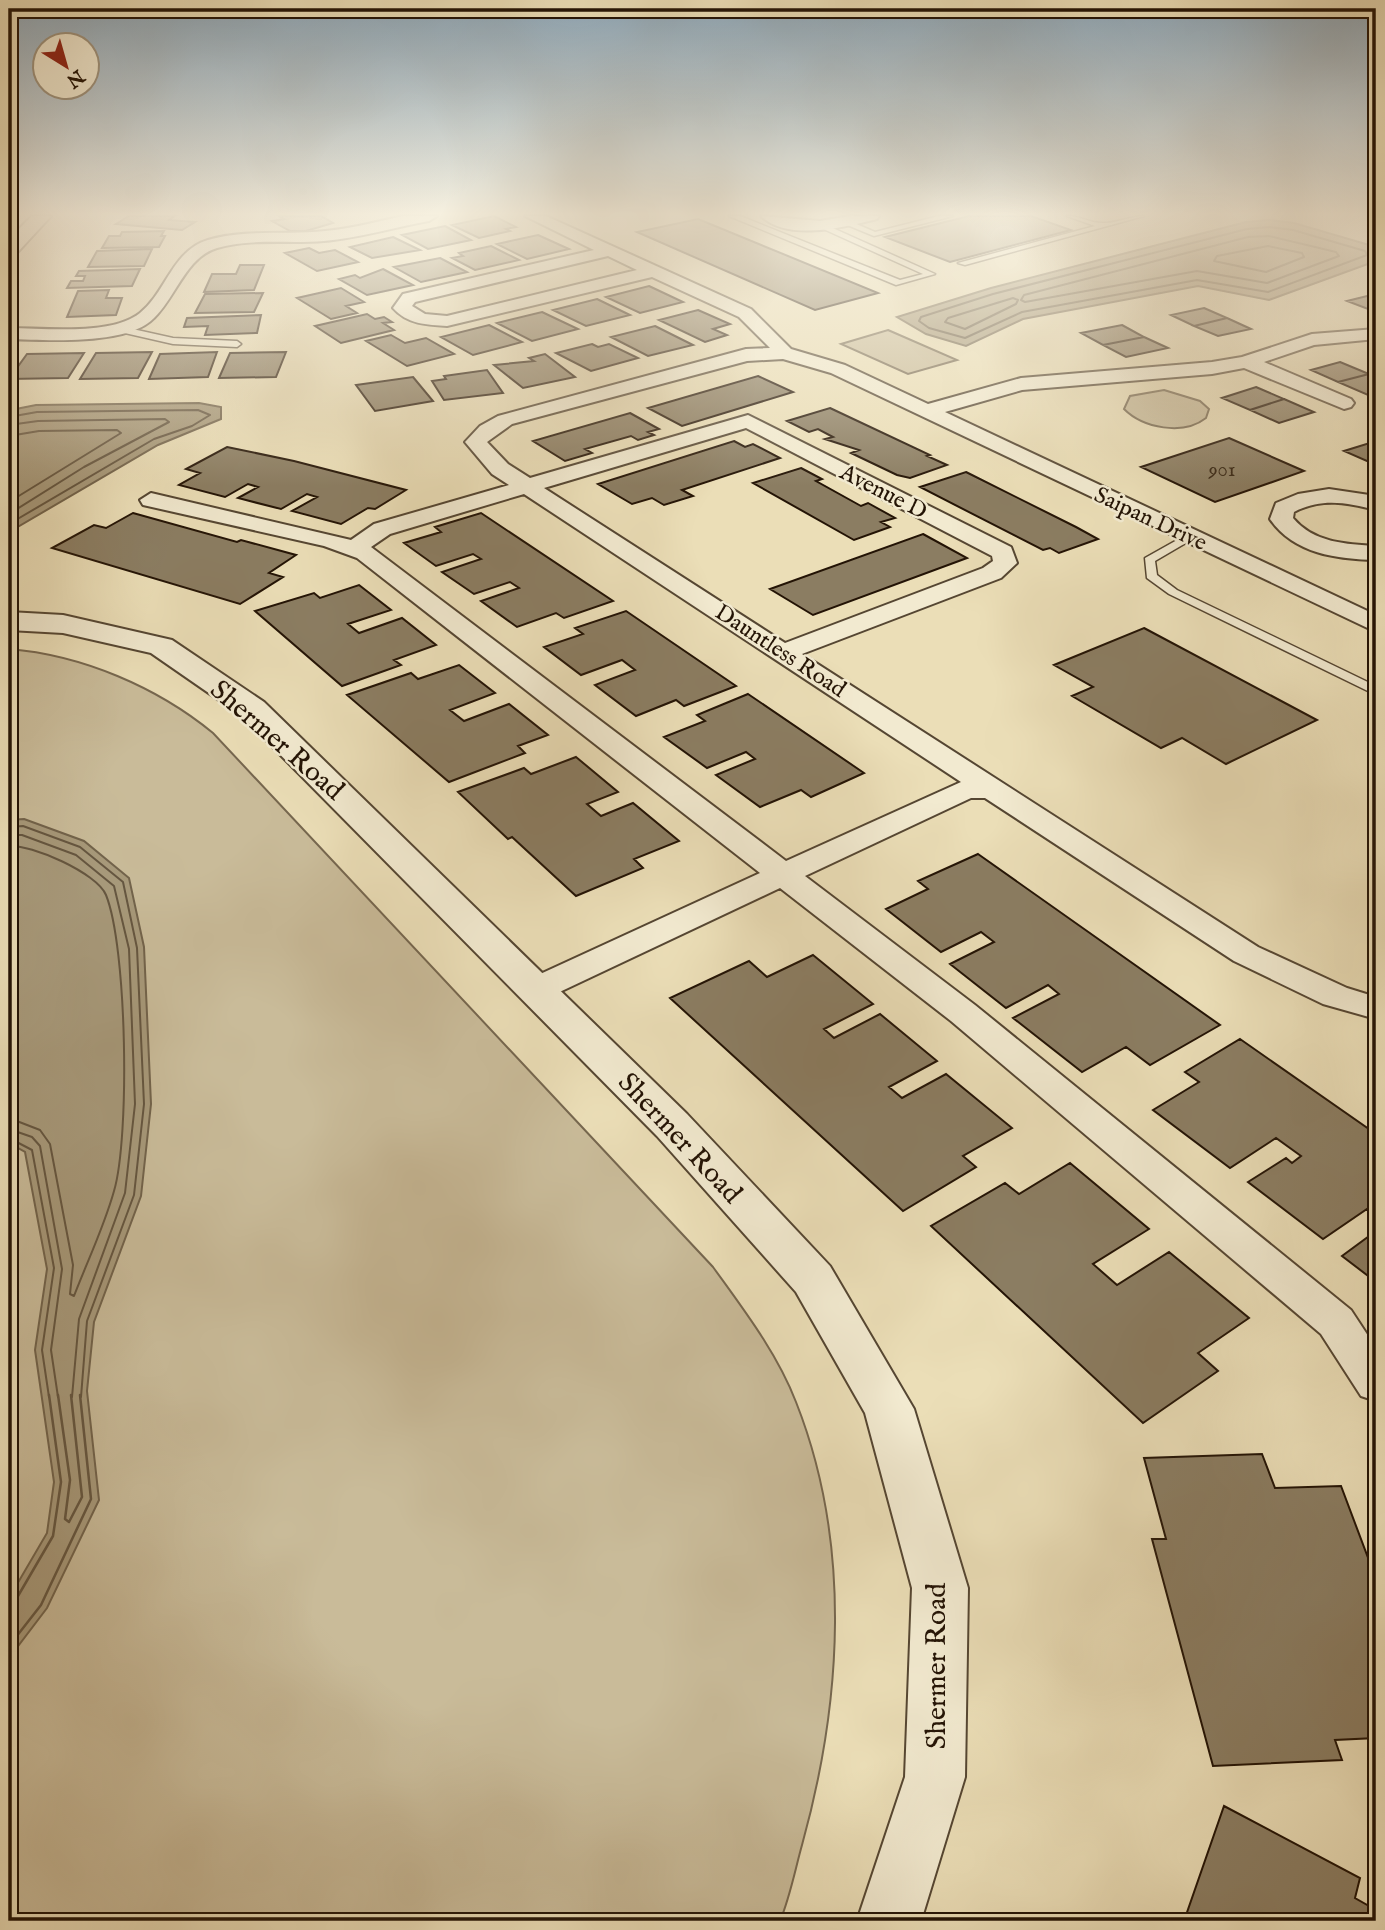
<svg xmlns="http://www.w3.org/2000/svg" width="1385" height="1930" font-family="'IM FELL English',serif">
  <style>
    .green { fill: #c9bb99; stroke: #76674f; stroke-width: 2 }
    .water { fill: #a7997a; stroke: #72634b; stroke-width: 2 }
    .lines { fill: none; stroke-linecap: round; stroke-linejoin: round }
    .shore-far1 { stroke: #655640; stroke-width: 2 }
    .shore { stroke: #655640; stroke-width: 2.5 }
    .building { fill: #8b7d62; stroke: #231305; stroke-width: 2 }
    .service-casing { stroke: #554632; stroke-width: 3 }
    .minor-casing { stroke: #554632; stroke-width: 4 }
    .tertiary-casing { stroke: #554632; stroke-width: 4 }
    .service { fill: #f2ead0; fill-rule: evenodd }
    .minor { fill: #f2ead0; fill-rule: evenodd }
    .tertiary { fill: #f2ead0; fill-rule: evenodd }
    .labels { text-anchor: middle; stroke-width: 5; stroke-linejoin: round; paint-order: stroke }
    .far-number-label { font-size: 21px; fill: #3d2e1c }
    .far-street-label { font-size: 23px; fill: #231305; stroke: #f2ead0 }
    .street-label { font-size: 28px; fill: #231305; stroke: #f2ead0 }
  </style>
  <rect width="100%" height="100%" fill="#ebdeb7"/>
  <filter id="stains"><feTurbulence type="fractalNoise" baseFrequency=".00286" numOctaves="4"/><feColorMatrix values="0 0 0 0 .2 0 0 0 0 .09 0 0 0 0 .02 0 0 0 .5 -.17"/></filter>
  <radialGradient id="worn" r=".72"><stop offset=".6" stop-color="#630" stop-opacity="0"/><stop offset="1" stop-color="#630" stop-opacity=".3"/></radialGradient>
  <path class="green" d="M888 330 957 360 908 374 841 344Z
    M1164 390 1200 401 1209 409 1206 418C1183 436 1143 428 1124 409L1130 396Z
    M9 649C82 655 157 687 213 733L713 1267C744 1310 777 1353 796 1402 852 1544 842 1701 802 1845 795 1870 790 1897 780 1921H9Z"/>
  <path class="water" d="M1269 220 1294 223 1376 247V261L1269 300 1198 286 1023 319 966 346 926 334 897 317 991 288 1246 222Z
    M199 403 221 407V419L158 445 9 532V412L11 410 36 405Z
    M24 819 84 841 129 878 144 947 151 1104 141 1196 94 1322 87 1391 99 1500 47 1608 9 1658V1598L47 1533 54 1482 35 1350 47 1269 25 1152 9 1143V820Z"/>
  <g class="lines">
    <path class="shore-far1" d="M1269 227 1293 230 1365 251 1367 255 1268 292 1197 280 1022 312 965 338 929 328 919 321 921 317 993 294 1247 229Z
      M1269 236 1336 252 1339 256 1267 283 1197 271 1025 302 1021 300 1024 295 1248 237Z
      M1268 246 1302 253 1304 257 1266 272 1214 261 1217 256Z
      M1013 298 1018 300 1016 304 965 329 945 322 948 318Z
      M9 417 37 412 198 410 210 415 192 426 154 439 9 524
      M9 425 38 421 165 419 169 422 84 467 9 514
      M9 436 39 431 117 430 121 433 9 502
      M9 827 23 826 80 847 123 882 137 948 144 1104 134 1195 87 1321 81 1397
      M9 835H22L76 855 114 886 129 949 135 1104 125 1193 79 1319 72 1397
      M9 846C31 844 97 873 106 895 127 947 130 1137 114 1191 104 1227 87 1262 74 1296L70 1294 73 1265 50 1144 40 1130 9 1118
      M9 1129 32 1137 40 1146 62 1269 51 1350 58 1397
      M9 1138 32 1150 54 1268 42 1350 49 1397"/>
    <path class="shore" d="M58 1395 70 1480 65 1519 69 1522 82 1497 71 1395
      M9 1600 18 1596 53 1536 61 1482 49 1395
      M9 1646 41 1605 91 1499 80 1395"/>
  </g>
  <path class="building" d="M129 216H175L169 220 195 222 182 230 116 224Z
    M279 216H321L333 223 306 231H290L272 221 284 219Z
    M494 216 516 227 506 229 510 231 479 238 452 225Z
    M969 216H1031L1071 230 950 262 885 237Z
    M698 219 878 293 815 310 637 232Z
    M445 226 471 240 428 249 402 235Z
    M164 231 161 236H165L159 247 102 248 109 236H120L122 232Z
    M538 235 569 249 527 259 497 244Z
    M393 237 420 250 372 258 350 247Z
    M491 246 519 260 475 270 452 258 463 256 459 253Z
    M309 248 319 253 335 250 358 262 317 271 285 253Z
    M152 249 144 266 88 267 97 251Z
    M440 258 467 272 421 282 394 267Z
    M240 265H264L254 290 204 292 212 274H236Z
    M140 269 132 286 67 288 71 281H83L85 276H76L79 271Z
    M383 269 413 285 367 295 339 279 355 275 360 278Z
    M649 286 683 302 640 313 606 297Z
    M341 288 364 302 346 306 357 313 331 319 297 298Z
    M109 290 106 298H122L116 315 67 317 78 291Z
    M263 293 254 312 195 313 205 294Z
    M1367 296 1376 299V312L1347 301Z
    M597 299 630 315 586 326 553 310Z
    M1204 308 1227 318 1194 326 1171 315Z
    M698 310 730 324 713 329 727 335 705 342 659 320Z
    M542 312 578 329 532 341 497 323Z
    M367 314 375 319 384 317 392 322 383 323 394 330 341 343 315 326Z
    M261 315 257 333 205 335 208 326 184 327 187 318Z
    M1227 318 1251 329 1218 336 1194 326Z
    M489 325 522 342 473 355 441 337Z
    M1122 325 1144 337 1103 345 1081 333Z
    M655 326 693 345 648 356 611 337Z
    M391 335 405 343 426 338 454 354 407 366 366 341Z
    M1144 337 1168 348 1126 357 1103 345Z
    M592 344 598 347 609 344 638 358 591 371 556 353Z
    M152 352 138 378 80 379 96 353Z
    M217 352 208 377 149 379 160 354Z
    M286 352 276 377 219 378 230 353Z
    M84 353 68 378 9 379 27 354Z
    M545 354 575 377 523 388 494 365 534 361 529 358Z
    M1340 362 1369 374 1338 382 1311 370Z
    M487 370 503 393 444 400 432 381 446 379 444 376Z
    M1369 374 1376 377V392L1368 395 1338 382Z
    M758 376 793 392 682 426 648 408Z
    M413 377 433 401 375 411 356 385Z
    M1256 387 1284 399 1250 410 1222 398Z
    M1284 399 1314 412 1279 423 1250 410Z
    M830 408 930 455 927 456 947 465 910 478 897 475 851 453 859 450 825 439 833 437 818 429 809 432 787 421Z
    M630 413 659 429 648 432 654 435 638 440 631 436 585 449 592 453 565 461 533 441Z
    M1229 438 1304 471 1215 502 1141 467Z
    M734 441 745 447 753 444 780 458 682 490 693 496 664 505 652 498 632 504 598 484Z
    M1376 441V465L1344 451Z
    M227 447 294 461 406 490 375 509 368 508 341 524 292 511 317 497 307 494 281 509 238 498 258 487 248 484 225 497 179 485 200 473 186 469Z
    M801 468 822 479 816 481 861 506 868 503 895 518 881 522 890 527 854 540 753 483Z
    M966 472 1076 527 1098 539 1059 553 1050 548 1043 550 920 487Z
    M133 513 237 542 241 540 296 555 269 573 283 577 240 604 52 548 94 525 106 528Z
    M481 513 613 601 564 618 556 613 517 627 481 601 519 588 510 582 474 594 442 572 481 559 473 554 436 566 404 543 441 532 435 527Z
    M923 534 967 558 813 615 770 589Z
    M359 585 391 610 348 624 359 633 402 618 436 645 394 660 401 665 342 686 255 611 314 593 320 598Z
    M626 611 736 686 684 706 676 700 636 716 595 685 635 670 622 660 581 675 544 647 583 634 575 628Z
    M1144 628 1317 720 1226 764 1182 738 1161 748 1072 696 1093 687 1054 665Z
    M459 665 495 693 450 710 464 721 509 704 548 735 518 746 525 753 449 782 347 695 411 673 418 679Z
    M748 694 864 773 811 797 801 790 760 807 716 775 755 759 746 752 707 768 664 737 705 721 697 715Z
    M576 757 618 792 587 804 601 816 633 803 679 841 634 859 643 868 576 896 512 837 508 839 458 792 524 768 531 774Z
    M978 854 1220 1025 1150 1065 1126 1047 1082 1072 1013 1018 1059 994 1048 985 1006 1008 950 964 994 942 981 932 941 952 886 909 928 889 918 881Z
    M813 955 873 1004 824 1029 834 1038 880 1014 937 1061 889 1087 902 1098 946 1074 1012 1128 963 1156 976 1167 903 1211 670 998 749 961 767 977Z
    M1240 1039 1376 1134V1216L1367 1209 1323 1239 1248 1182 1286 1158 1292 1163 1301 1156 1276 1138 1230 1168 1153 1110 1199 1082 1185 1072Z
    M1070 1163 1149 1229 1093 1264 1117 1285 1169 1252 1249 1318 1198 1353 1218 1371 1143 1423 931 1226 1005 1183 1019 1194Z
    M1376 1231V1282L1342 1256Z
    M1262 1454 1275 1488 1341 1486 1376 1579V1738L1335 1740 1342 1760 1213 1766 1152 1539H1166L1144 1458Z
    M1224 1806 1360 1878 1355 1898 1376 1910V1921H1184Z"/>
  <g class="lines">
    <g class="service-casing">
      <path id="service" d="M729 216H740L900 280 923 274 819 227 826 225 935 274 896 285Z
        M939 216H953L874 236 840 222 847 220 875 232Z
        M1067 216C1080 216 1090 223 1102 223 1116 224 1130 216 1144 216L965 265 958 263 1095 226Z
        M119 326 173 338 237 341 241 344 237 347 173 344 116 331 115 329Z
        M1186 535 1196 537 1155 561 1157 575 1177 590 1376 686V695L1169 594 1147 578 1145 558Z"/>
    </g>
    <g class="minor-casing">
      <path id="minor" d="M404 216H437L429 221C395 227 359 238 324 241 289 244 251 238 217 248 186 257 176 297 154 318 128 346 45 340 9 339V328C45 328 111 336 140 313 167 291 172 251 208 240 245 229 286 235 325 231 351 229 378 221 404 216Z
        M525 216H546L751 309 791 349 845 365 928 404 1021 378 1212 362 1242 357 1312 334 1376 329V339L1314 345 1264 362 1351 399 1354 403 1351 407 1344 409 1244 368 1212 374 1022 390 945 412 1376 615V632L831 373 783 359 747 361 512 424 487 442 508 464 530 478 748 415 1011 547 1017 563 1001 578 802 654 1258 947 1347 988 1376 997V1019L1323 1004 1234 961 985 798H971L805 876 975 1005 1351 1310 1376 1348V1401L1361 1396 1321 1334 951 1021 780 888 549 997 537 1000 525 997 520 989 525 981 760 873 357 558 324 546 143 505 140 500 151 493 351 540 374 524 509 485 492 474 465 442 480 426 498 416 746 349 770 348 739 317 652 277 447 326C427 325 407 324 393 308L403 294 594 250ZM608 256 637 270 447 316 425 314 412 306 415 302ZM746 428 992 556 993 561 983 568 785 643 544 488ZM524 494 961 782 786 861 371 547 390 534Z
        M761 216 820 221 850 216H879L877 219C845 227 788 242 761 216Z
        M1329 489 1376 496V510C1348 503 1322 497 1294 512L1293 518C1314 543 1346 544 1376 546V560C1337 559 1294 554 1270 519L1276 503 1298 494Z"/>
    </g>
    <g class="tertiary-casing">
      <path id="tertiary" d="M32 216H51L16 254 9 256V239Z
        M9 612 63 615 172 640 264 702 687 1114 830 1266 914 1409 968 1588 965 1777 921 1921H857L905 1777 912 1588 865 1413 796 1292 657 1136 242 716 151 653 63 633 9 630Z"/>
    </g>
    <use href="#service" class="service"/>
    <use href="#minor" class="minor"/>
    <use href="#tertiary" class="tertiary"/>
  </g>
  <linearGradient id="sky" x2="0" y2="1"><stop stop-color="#8ea9bc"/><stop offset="0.44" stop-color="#f6f0df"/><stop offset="1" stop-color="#f6f0df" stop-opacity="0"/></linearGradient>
  <rect width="1385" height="486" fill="url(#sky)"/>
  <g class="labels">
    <g class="far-number-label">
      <text x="1222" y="476">901</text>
    </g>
    <g class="far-street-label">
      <text transform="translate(884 491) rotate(27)" y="8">Avenue D</text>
      <text transform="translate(1151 518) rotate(25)" y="8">Saipan Drive</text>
      <text transform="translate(781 650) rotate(33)" y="8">Dauntless Road</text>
    </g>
    <g class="street-label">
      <text transform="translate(278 739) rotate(41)" y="10">Shermer Road</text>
      <text transform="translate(681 1137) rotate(47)" y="10">Shermer Road</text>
      <text transform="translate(935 1666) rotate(-90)" y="10">Shermer Road</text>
    </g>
  </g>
  <rect width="1385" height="1930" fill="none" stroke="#ebdeb7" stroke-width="35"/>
  <rect x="10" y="10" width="1364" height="1909" fill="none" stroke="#231305" stroke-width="3.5"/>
  <rect x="18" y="18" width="1350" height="1895" fill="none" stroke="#231305" stroke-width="2"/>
  <g transform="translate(66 66) rotate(143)"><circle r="33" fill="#f2ead0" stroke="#9f947f" stroke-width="2"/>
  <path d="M0-5L12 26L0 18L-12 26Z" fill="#8f2418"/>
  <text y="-10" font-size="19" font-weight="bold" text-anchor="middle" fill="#231305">N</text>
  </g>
  <rect width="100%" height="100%" filter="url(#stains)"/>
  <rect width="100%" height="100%" fill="url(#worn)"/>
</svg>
